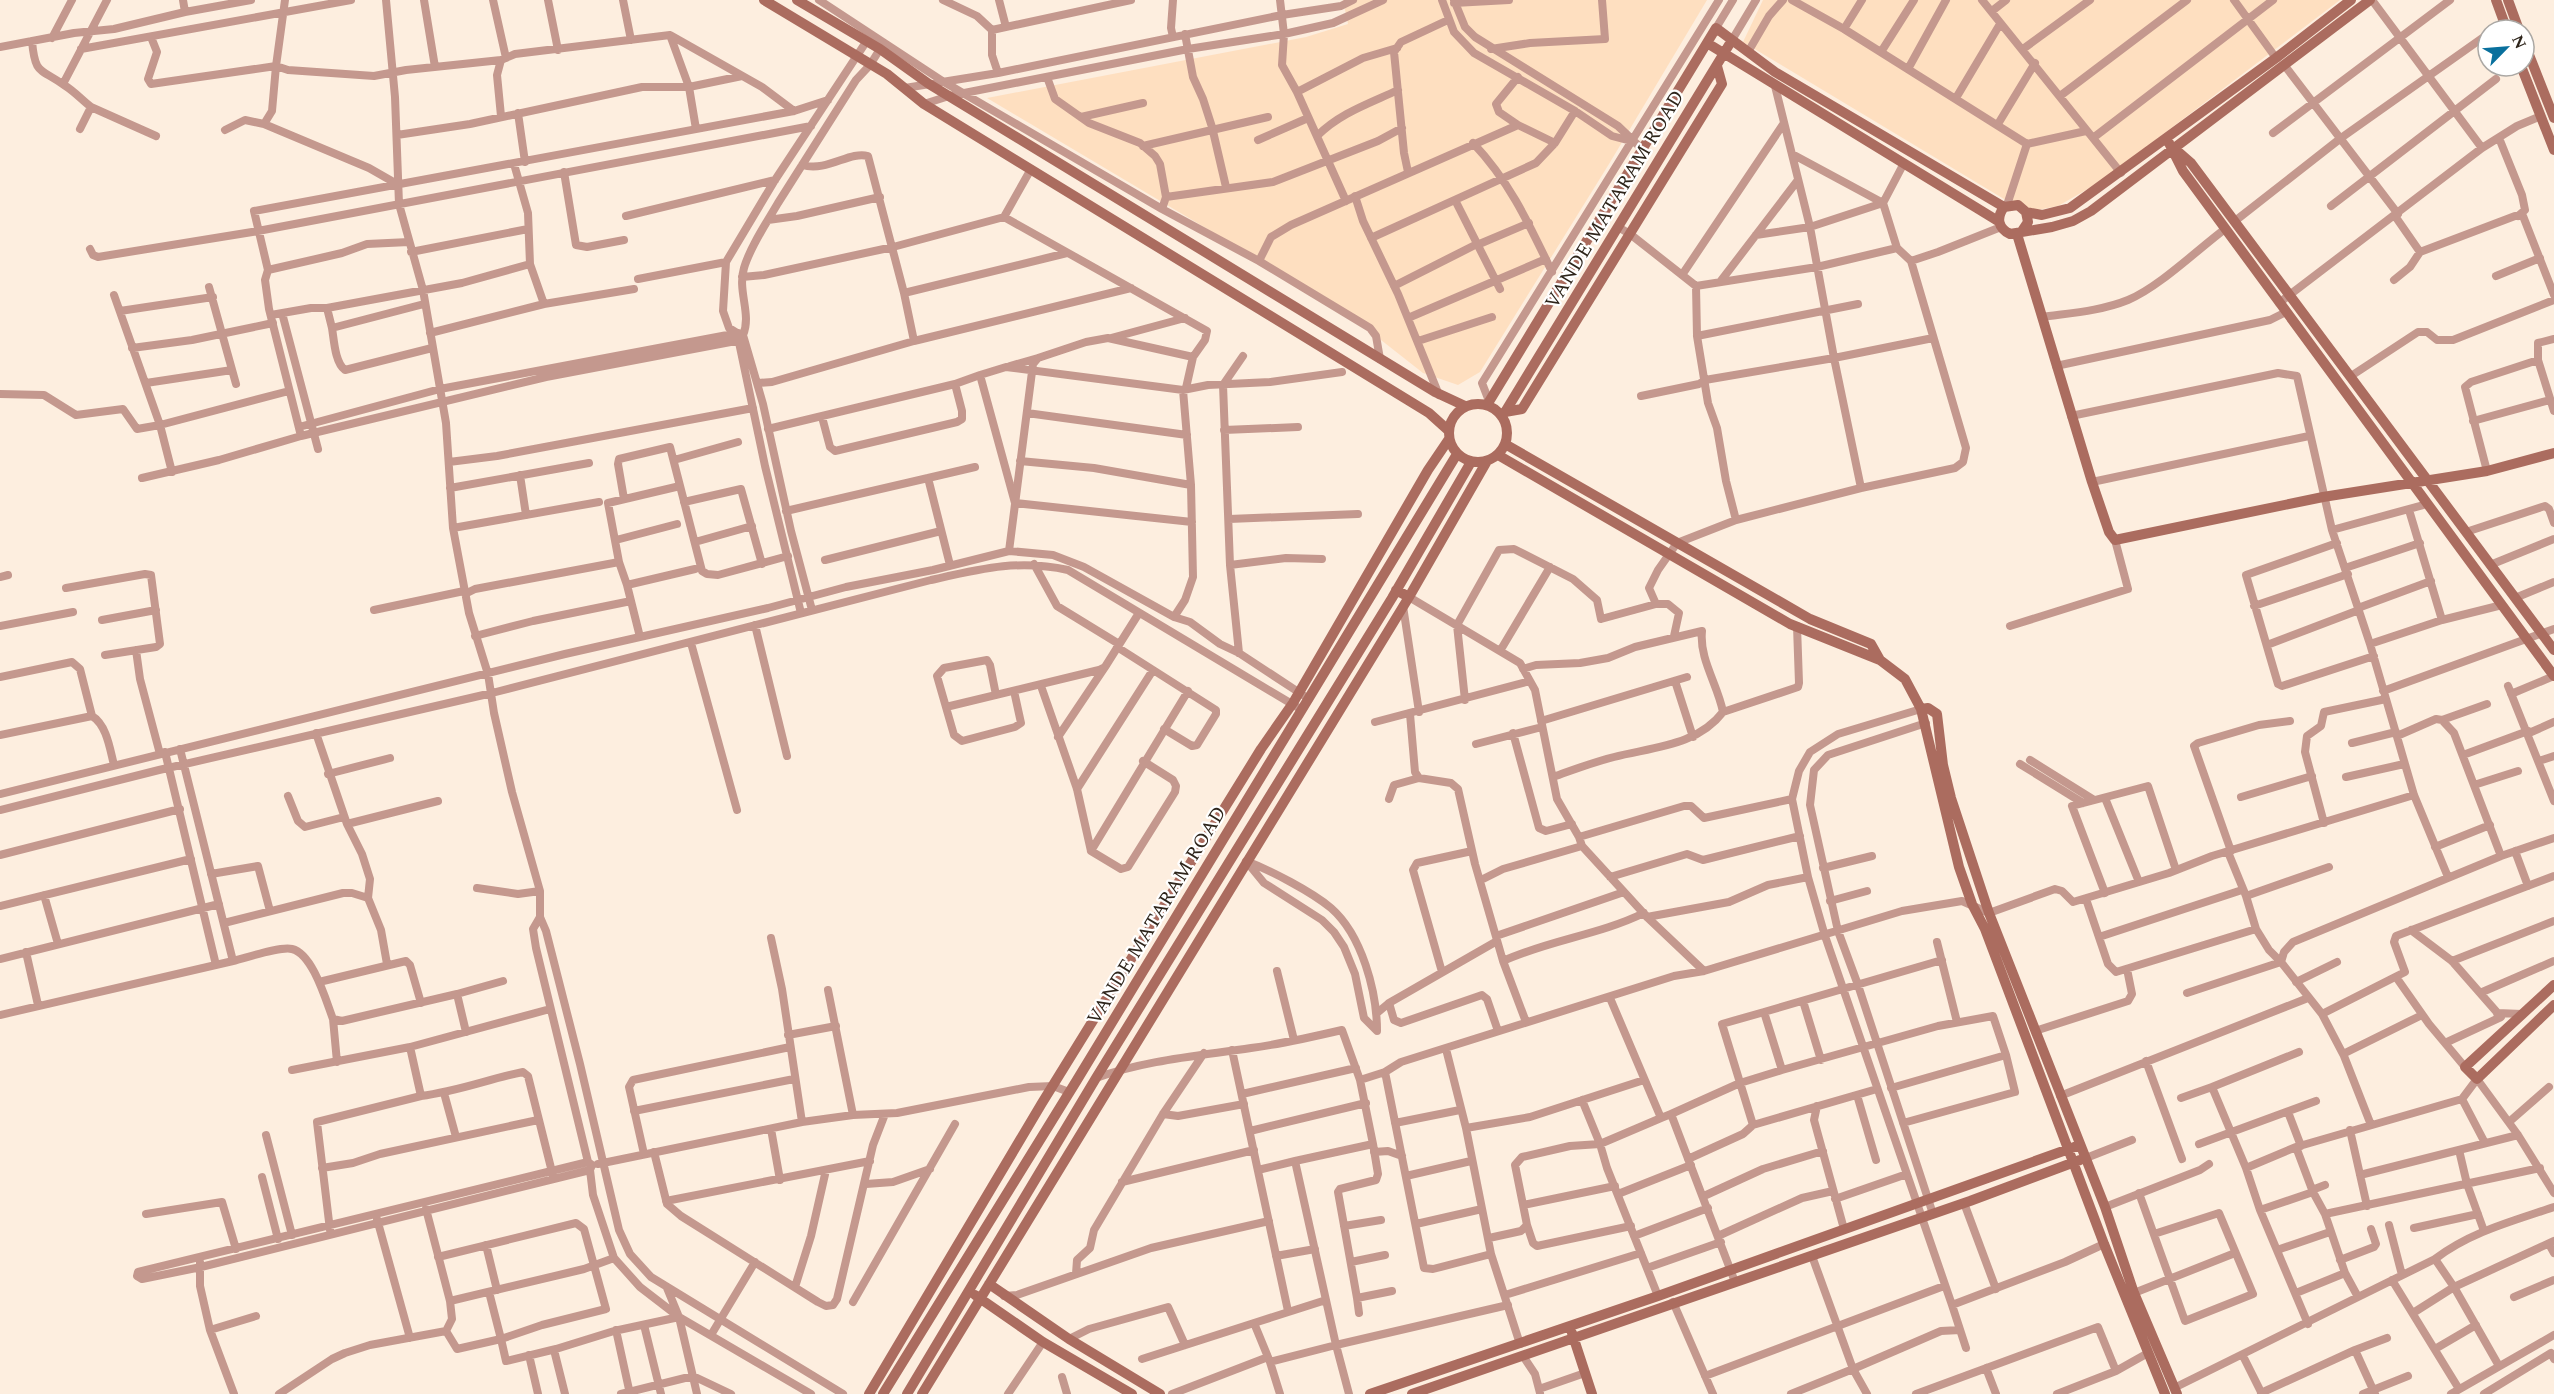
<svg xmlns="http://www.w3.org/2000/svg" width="2554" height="1394" font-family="Spectral,serif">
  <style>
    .built { fill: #fedfc0 }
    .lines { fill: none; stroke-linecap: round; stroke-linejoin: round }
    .street { stroke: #c4988e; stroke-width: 8 }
    .secondary { stroke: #ab6c5f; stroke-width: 10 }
    .labels { text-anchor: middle; stroke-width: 4.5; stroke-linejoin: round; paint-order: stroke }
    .street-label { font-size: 20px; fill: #2e251b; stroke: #fff }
  </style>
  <rect width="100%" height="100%" fill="#fdeedf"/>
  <path class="built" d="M1343 0H1707L1609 164 1480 372 1458 385 1423 373 1381 340 1374 328 987 98 1306 37 1348 24Z
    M1763 0H2340L2100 182 2058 206 2032 211 2004 199 1743 42Z"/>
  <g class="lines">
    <path class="street" d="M183 0 185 12
      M386 0 395 97 399 204 423 290 446 423 453 528 469 613 488 674 494 713 512 792 540 891V917L546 931 580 1064 619 1230 630 1254 651 1277 843 1394
      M424 0 435 67
      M493 0 506 58
      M548 0 558 50
      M623 0 631 40
      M819 0 944 82 1162 209
      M943 0 977 16 992 30V55L998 73
      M999 0 1006 27
      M1173 0 1171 28 1173 37
      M1280 0 1284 34 1282 65 1297 92
      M1442 0 1454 32 1474 53 1575 111 1612 136 1631 141
      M1454 0 1465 27 1475 37 1618 126 1642 149
      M1792 0 1844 29 2027 144 2007 205
      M1982 0 2121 173
      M2234 0 2276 58
      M2372 0 2482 148
      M1454 3 1509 0
      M1992 11 2006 0
      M1716 28 1733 0
      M1844 29 1862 0
      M992 30 1131 0
      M2494 30 2504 22
      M1185 34 1193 77 1203 99 1212 127 1226 187
      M670 35 689 87 696 129
      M151 37 157 52 148 79 151 84 276 66 285 0
      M52 38 72 0
      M1732 40 1756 0
      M32 41C35 75 40 68 64 85 74 91 82 100 91 107L80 129
      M0 47 74 33 114 29 185 12 251 0
      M81 49 351 0
      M1491 49 1530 43 1605 39 1602 0
      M2023 49 2090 0
      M1748 52 1769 16 1783 0
      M1881 52 1914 0
      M501 60 497 75 501 116
      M2285 66 2398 214
      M1908 69 1946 0
      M1047 77 1055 99 1089 123 1140 143 1155 156 1160 164 1166 197 1162 209 1259 261 1271 237 1291 225 1518 125 1499 112 1496 104 1518 77
      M63 84 107 0
      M905 88 998 73 1282 15 1341 6 1353 0
      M2060 96 2187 0
      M1956 98 2000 24
      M924 104 949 96 1188 49 1284 34 1333 23 1383 0
      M91 107 156 136
      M518 113 525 162
      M1081 117 1143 103
      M1998 124 2035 63
      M1518 125 1555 143
      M225 130 245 120 264 124
      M2273 133 2450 0
      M397 135 470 124 642 87H689L742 76
      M1317 136C1340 113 1368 104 1398 90
      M2093 138 2273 0
      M2499 138 2522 195 2525 210 2518 216
      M1258 140 1308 118
      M1473 143C1510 182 1529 224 1552 272
      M2027 144 2086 131
      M1143 146 1268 117
      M1792 154 1883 203
      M802 165C828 172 849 151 868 156L904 293 914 341 1131 288
      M564 172 576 245 587 247 624 240
      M1408 172 1404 153 1394 52 1401 42 1448 20
      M397 184 369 168 264 124 272 111 276 66 288 70 374 76 406 70 501 60 515 54 670 35 762 87 794 111
      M1355 196 1363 221 1398 294 1439 395
      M1166 197 1273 182 1378 141 1402 128
      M1455 200 1500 289
      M1346 201 1297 92 1363 58 1397 48
      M2331 206 2496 79
      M626 216 775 180
      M2395 216 2420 252 2515 216H2523L2554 295
      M1004 217 1207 331 1205 340 1193 357 1186 388
      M768 220 797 216 880 197
      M2235 221 2341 138 2488 34
      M1618 227 1630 234 1696 286 1817 267 1897 248
      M1756 235 1810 227 1883 203
      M1371 238 1536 163 1555 143 1575 111
      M1477 245 1529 223
      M90 249 93 255 98 257 258 231 811 126
      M411 252 528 229
      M1259 261 1370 328 1376 336 1380 359
      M1911 261 1938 252 2001 227
      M268 270 342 253 367 244 409 242
      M1682 275 1784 123
      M2496 276 2540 258
      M742 277 764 275 893 247 1004 217 1031 169
      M638 279 726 262
      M2394 280 2410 267 2420 252
      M1720 282 1798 180
      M1394 286 1477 244
      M1696 286 1697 336 1708 403 1717 428 1726 481 1736 520
      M209 287 236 384
      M904 293 1067 253
      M114 295 160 425 172 472
      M2279 303 2482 148 2517 126 2541 116
      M424 304 332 328C334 340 335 363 345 370L432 348
      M544 304 634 289
      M327 308 332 328
      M120 311 213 297
      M282 313 318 449
      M271 315 311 308H327L462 283 530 264
      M2042 317C2070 313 2101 311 2128 300 2159 287 2197 250 2225 229
      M1408 318 1546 259
      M430 333 544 304 530 264 528 213 514 164
      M1697 336 1858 304
      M1111 338 1185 318
      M2554 339 2538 343V360L2554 411
      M1418 341 1492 317
      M132 348 192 340 273 323
      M1010 366 1038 358
      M2056 366 2270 320 2286 312
      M2351 376 2418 332H2427L2437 340H2453L2554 300
      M146 383 232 370
      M758 383 772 382 914 341
      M955 384 980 375
      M0 394 44 395 76 415 123 409 137 429 160 425 289 391
      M1641 396 1699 384 1705 380 1834 358 1810 227 1775 86
      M1489 401 1482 383 1719 0
      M1027 413 1187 435
      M2071 416 2278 373 2297 376 2332 530 2370 644 2414 795 2448 877
      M2473 421 2550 400
      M299 427 440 389 738 333
      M768 429 955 384 962 411V419L957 422 835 451 830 447 822 417
      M1224 430 1298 427
      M301 436 546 377 741 340
      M674 460 738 442
      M1020 461 1094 468 1191 485
      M449 462 497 456 753 408
      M2487 471 2465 387 2471 382 2538 360
      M520 475 526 515
      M142 478 219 460 301 436 269 309 265 280 268 270 254 211 794 111 828 100
      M928 478 975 467
      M2092 482 2309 436
      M450 488 589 463
      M1861 488 1834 358 1933 338
      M624 499 618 464 619 459 670 447 702 571 707 574 718 575 788 556
      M684 502 741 489 762 564
      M2409 510 2442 620
      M786 511 928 478 950 565
      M1229 519 1358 514
      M1192 522 1015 503 980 375 1006 367 1183 390 1208 385 1270 382 1342 372
      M453 528 599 502
      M2332 530 2427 504
      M2466 532 2545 506 2549 509 2554 523
      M616 540 677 524
      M695 542 752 526
      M2337 543 2246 575 2278 684 2282 686 2374 656
      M1009 551 1033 364 1038 358 1086 342 1108 338 1193 357
      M825 560 941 531
      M1034 564 1057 606 1119 644
      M1230 565 1286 558 1322 559
      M2490 565 2554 539
      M2345 568 2420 543
      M0 577 8 575
      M627 585 619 562 608 503 680 486
      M66 588 145 574 151 575 160 644 156 647 105 655
      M465 594 475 589 619 562
      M1409 597 1520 663 1535 690 1557 799 1579 837 1582 846 1647 917 1704 971
      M2515 598 2554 582
      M1656 604H1668L1679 613 1674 636
      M1403 606 1419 712
      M2254 606 2348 574
      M2358 608 2431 581
      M374 610 464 591
      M812 610 791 531 763 404 743 335C752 314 737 291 744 268 750 247 767 222 778 203 804 162 830 121 856 80L870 65 880 49
      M801 613 765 466 737 333 729 328 723 311 726 262 775 180 866 42
      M1174 617 1185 600 1193 577 1191 485 1183 390
      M102 620 156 610
      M755 625 787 756
      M0 626 73 612
      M2010 626 2128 589 2115 540
      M475 636 533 621 631 601
      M640 637 627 585 695 569
      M691 643 737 810
      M2370 644 2442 620 2502 605
      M2267 645 2359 610
      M1117 647 1216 710V714L1197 745 1192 746 1164 729
      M136 650 140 679 160 754
      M1500 651 1550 567
      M1239 653 1230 565 1223 385 1243 356
      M1523 669 1536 665 1580 663 1608 658 1635 647 1702 631C1699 659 1718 685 1723 712 1697 746 1653 747 1614 757 1593 762 1573 770 1553 777
      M0 677 72 662 80 669 92 716C107 725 110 750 114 765
      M1675 681 1693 737
      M1041 686 1077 789 1091 851 1121 869 1128 867 1175 792 1176 786 1173 780 1143 761
      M2508 686 2554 801
      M2383 691 2554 629
      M2511 694 2554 676
      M996 695 990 665 987 660 944 668 937 676 954 735 962 741 1015 727 1021 723 1014 691
      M1465 700 1457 625 1499 550 1514 549 1573 579 1597 600 1601 619 1656 604 1649 588 1658 570 1677 543 1736 520 1861 488 1955 468 1963 462 1966 448 1911 261 1897 248 1883 203 1904 163
      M946 707 1099 670 1105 667 1139 613
      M1921 709 1838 734 1810 752 1799 771 1792 799 1808 877 1825 936 1952 1305
      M1723 712 1798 687 1799 683 1797 626
      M1410 714 1415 772 1419 778 1451 783 1458 789 1475 864 1503 961 1526 1022
      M2442 720 2487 704
      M1541 721 1687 677
      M1375 722 1530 681
      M1926 723 1828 755 1814 770 1810 805 1838 931 1858 985 1933 1214
      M1513 733 1539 828 1546 831 1572 824
      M2529 733 2554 722
      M0 735 92 716
      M2397 736 2436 719 2442 720 2454 733 2501 856
      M1058 737 1105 667
      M2352 743 2396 732
      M1476 744 1542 727
      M180 749 233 961C246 958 280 946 292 949 313 954 326 1001 333 1019L342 1021 457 994 466 1032
      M165 752 216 965
      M2463 755 2528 731
      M2030 760 2094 800
      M2539 761 2554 756
      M2020 764 2083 803
      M328 774 390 758
      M2346 777 2404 764
      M2474 785 2518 771
      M1077 789 1153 670
      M0 794 565 654 768 608 846 587 933 570 1009 551 1053 555 1084 567 1174 617 1190 622 1220 644 1239 653 1309 699
      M288 796 298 821 305 827 344 817
      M2241 797 2312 776
      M2105 798 2139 882
      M1389 799 1394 785 1419 778
      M0 810 159 770 492 693 931 580C980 569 1018 559 1068 570L1302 710
      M2324 823 2305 752 2307 736 2321 726 2324 712 2386 699
      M347 824 438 801
      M1579 837 1684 806H1691L1704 818 1792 799
      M2435 847 2490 825
      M1091 851 1188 691
      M2231 851 2194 746 2198 743 2259 725 2290 721
      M2515 851 2528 886
      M0 855 180 809
      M1246 861C1270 870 1312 892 1331 908 1362 935 1377 992 1377 1031L1364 1018 1355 974 1344 947 1334 932 1322 920 1264 883Z
      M1823 868 1872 856
      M211 874 258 866 270 911
      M1610 877 1687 854 1703 860 1800 836
      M1481 880 1503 869 1582 846
      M477 888 518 894 540 891
      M2105 893 2072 806 2148 786 2176 870
      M44 895 58 944
      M2246 896 2329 867
      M368 898 381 930 387 964
      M2086 899 2108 964 2116 972 2256 929
      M1830 901 1867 891
      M0 906 191 859
      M540 917 533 929 536 948 588 1162 592 1165 590 1170 593 1195 614 1258 640 1287 679 1317 811 1394
      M1647 917 1729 902 1768 885 1808 877
      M224 923 343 893H352L368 898 370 879 362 854 347 824 316 733
      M2411 930 2452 961 2501 1017 2445 1043
      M1496 936 1624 892
      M2099 937 2242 890
      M771 938 782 989 802 1122
      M1937 942 1957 1022
      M26 952 38 1005
      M0 959 219 904
      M1503 961C1549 940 1599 935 1644 913
      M2452 961 2554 921
      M1277 971 1294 1040
      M1442 972 1413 870 1417 863 1472 851
      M2396 977 2429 1024 2465 1067
      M319 982 406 961 410 965 421 1003
      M2296 982 2337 962
      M828 990 853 1115
      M2187 993 2281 962 2269 950 2256 929 2246 896 2228 852
      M2480 993 2554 961
      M457 994 503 981
      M1610 998 1661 1118 1671 1114 1735 1282
      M1803 1001 1821 1060
      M1389 1003 1394 1020 1401 1023 1482 995 1487 999 1498 1031
      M1377 1013 1389 1003 1497 941
      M2497 1013 2522 1014
      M2322 1014 2405 972 2394 942 2396 936 2554 876
      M0 1015 233 961
      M333 1019 337 1062
      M2035 1031 2128 1001 2132 994 2127 969
      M788 1035 836 1026
      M1446 1049 1466 1128 1491 1254 1520 1344
      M1232 1050 1288 1311
      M2299 1052 2212 1087 2246 1168 2260 1210 2308 1324
      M2343 1054 2422 1015
      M2146 1061 2182 1159
      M292 1070 410 1047 550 1009
      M1782 1070 1764 1012 1942 960
      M1385 1072 1424 1268 1433 1269 1491 1254
      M1096 1078C1146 1060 1198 1056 1251 1048 1281 1044 1312 1037 1342 1030L1360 1080 1373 1144 1295 1161 1336 1345 1270 1362 1280 1394
      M1360 1080 1385 1072 1401 1062 1674 976 1704 971 1902 911 1962 901 1989 913 2055 889 2062 891 2073 902 2169 873 2212 856 2414 795
      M1891 1088 2006 1055
      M444 1093 456 1137
      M1242 1094 1356 1068
      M1857 1095 1876 1160
      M421 1096C456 1092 489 1079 523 1072L528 1076 553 1176
      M2060 1096 2308 998
      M2181 1098 2212 1087
      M2462 1099 2485 1143
      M1817 1106 1814 1120 1844 1229
      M634 1111 794 1079
      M2288 1112 2301 1146
      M1163 1114 1178 1116 1244 1104
      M1671 1114 1740 1083 1782 1070 1938 1026 1993 1016 2006 1055 2015 1092 1903 1123
      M2509 1122 2549 1087
      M1395 1123 1460 1110
      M1753 1125 1722 1024 1764 1012
      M2371 1125 2344 1056 2322 1014 2281 962 2284 952 2293 942 2501 856 2554 838
      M1466 1128 1530 1117 1644 1080
      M771 1129 780 1180
      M2350 1130 2367 1206
      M1250 1131 1366 1103
      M266 1135 292 1235
      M1373 1144 1378 1174 1376 1180 1340 1189 1338 1192 1357 1298 1392 1291
      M2199 1144 2316 1101
      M2296 1147 2313 1192 2325 1214 2345 1273 2358 1297
      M2459 1150 2467 1184 2484 1231
      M654 1152 667 1204 681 1216 818 1302 826 1306 833 1305 837 1299 873 1145 885 1114
      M1374 1152 1388 1151 1402 1156
      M644 1154 629 1087 633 1080 790 1047
      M2086 1158 2132 1140
      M1688 1159 1743 1134 1753 1125 1877 1089
      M588 1162 138 1272 137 1276 142 1279 201 1267 590 1170
      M598 1164 802 1122 853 1115 897 1113 1029 1087 1053 1086 1069 1092
      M322 1168 353 1163 380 1154 538 1120
      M2246 1168 2296 1147 2462 1099 2477 1079 2518 1135 2554 1193
      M1258 1170 1295 1161
      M2360 1175 2518 1135
      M1406 1176 1471 1161
      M262 1177 278 1239
      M1122 1182 1254 1150
      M866 1184 893 1182 930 1169
      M2312 1190 2325 1185
      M2139 1193 2185 1321 2253 1294 2219 1213 2154 1234
      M1618 1194 1691 1165
      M1704 1196 1763 1169 1823 1151
      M1835 1199 1907 1174
      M666 1201 870 1161
      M1964 1203 1996 1289
      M1523 1205 1615 1186
      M2105 1207 2200 1170 2209 1164
      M426 1209 450 1301
      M2260 1210 2313 1192
      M146 1214 222 1202 236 1249
      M2325 1214 2540 1168
      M377 1219 410 1338
      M1416 1224 1482 1209
      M1527 1225 1533 1243 1537 1246 1631 1226
      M2389 1225 2402 1275
      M1344 1226 1381 1220
      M2414 1228 2478 1214
      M330 1230 317 1122 421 1096 410 1047
      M1634 1236 1708 1208
      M1718 1236 1802 1198 1833 1191
      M1489 1238 1521 1231 1527 1225 1515 1165 1522 1157 1570 1146 1600 1144 1582 1100
      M2549 1244 2554 1253
      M486 1245 497 1290
      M2277 1250 2330 1232
      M1276 1256 1315 1249
      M438 1257 576 1223 584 1229 606 1309 542 1325 501 1339 489 1292
      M2340 1260 2374 1247 2376 1244 2371 1229
      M200 1262V1286L210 1330 234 1394
      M1351 1262 1385 1255
      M1647 1268 1721 1242
      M1076 1274 1077 1260 1090 1248 1094 1230 1163 1114 1204 1053
      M2392 1280 2459 1389
      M795 1287 811 1236 826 1170
      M667 1288 679 1317 697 1394
      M2134 1293 2235 1253
      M2296 1293 2345 1273
      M1505 1295 1641 1253
      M1004 1296 1017 1295 1151 1248 1269 1221
      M1658 1296 1607 1168 1600 1144 1661 1118
      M2514 1297 2554 1280
      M1357 1298 1359 1313
      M853 1302 955 1124
      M1673 1302 1713 1394
      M2413 1313 2454 1287 2554 1241
      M644 1325 661 1394
      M210 1330 256 1316
      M616 1330 630 1394
      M446 1331 452 1319 450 1301 584 1269 614 1258
      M711 1335 755 1262
      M1069 1339 1089 1329 1168 1307 1185 1345
      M1966 1348 1952 1305 2065 1262 2104 1244
      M2435 1349 2476 1325
      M554 1350 565 1394
      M2355 1350 2375 1394
      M529 1355 538 1394
      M1523 1356 1535 1374 1540 1393
      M2243 1356 2262 1394
      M1142 1359 1254 1323
      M1270 1362 1254 1323 1326 1300
      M2499 1366 2454 1287 2435 1259C2470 1232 2513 1221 2554 1207
      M1986 1368 1996 1394
      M1705 1376 1944 1286
      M1062 1377 1067 1394
      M2174 1388 2435 1259
      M1539 1389 1585 1373
      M2261 1393 2355 1350 2387 1338
      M279 1394 332 1359 345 1353 370 1345 446 1331 457 1349 501 1339 506 1361 556 1349 614 1331 679 1317
      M621 1394 693 1376 731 1394
      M1008 1394 1043 1342
      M1172 1394 1268 1357
      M1349 1394 1336 1345 1508 1305
      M1791 1394 1853 1369 1812 1256
      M1867 1394 1853 1369 1941 1331 1960 1330
      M1916 1394 2098 1327 2116 1371
      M2057 1394 2116 1371 2148 1353
      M2363 1394 2408 1376
      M2451 1394 2554 1335
      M2484 1394 2551 1353 2554 1359"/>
    <path class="secondary" d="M764 0 887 74 924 104 1429 413 1449 431
      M797 0 880 49 929 84 1435 392 1465 406
      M2496 0 2507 30
      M2508 0 2519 30
      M2524 42 2554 118
      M1707 43 1998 221
      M2521 66 2554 150
      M2167 139 2183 171 2554 676
      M2175 149 2191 163 2554 650
      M2026 212 2042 215 2070 208 2276 58 2351 0
      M2022 231 2028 222 2026 212 2018 205 2004 207C1996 218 1998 228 2010 234L2052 227 2073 221 2091 211 2370 0
      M2017 234 2092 482 2109 532 2115 540 2323 497 2487 471 2554 453
      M1449 433a29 29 0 1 1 58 0a29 29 0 1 1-58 0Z
      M1487 405 1716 28 1775 72 2004 207
      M1505 412 1522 409 1722 84 1717 66
      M1502 417 1732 40
      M1505 444 1810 619 1871 644 1880 660
      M1498 455 1790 624 1880 660 1905 679 1921 709 1959 867 1972 904 1985 929 2104 1244 2165 1394
      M1409 597 1487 461
      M1921 709 1928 708 1937 714 1943 765 1951 798 1989 913 2105 1207 2134 1293 2177 1394
      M2554 985 2465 1067 2477 1079 2554 1005
      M989 1284 1069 1339 1160 1394
      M975 1295 1043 1342 1132 1394
      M1572 1333 1592 1394
      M869 1394 1042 1103 1261 749 1293 703 1428 470 1449 439
      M883 1394 1077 1080 1457 454
      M907 1394 1096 1078 1392 598 1471 462
      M922 1394 1409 597 1396 590
      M1370 1394 1658 1296 2080 1145
      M1412 1394 1970 1201 2080 1160"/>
  </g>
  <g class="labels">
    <g class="street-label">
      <text transform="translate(1614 199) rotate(-59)" y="7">VANDE MATARAM ROAD</text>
      <text transform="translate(1156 915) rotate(-59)" y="7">VANDE MATARAM ROAD</text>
    </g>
  </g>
  <g transform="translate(2506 48) rotate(65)"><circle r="28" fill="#ffffff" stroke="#aba8a4" stroke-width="1.5"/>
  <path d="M0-4.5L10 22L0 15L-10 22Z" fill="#09709d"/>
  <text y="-9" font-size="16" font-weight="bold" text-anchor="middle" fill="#2e251b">N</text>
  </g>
</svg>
